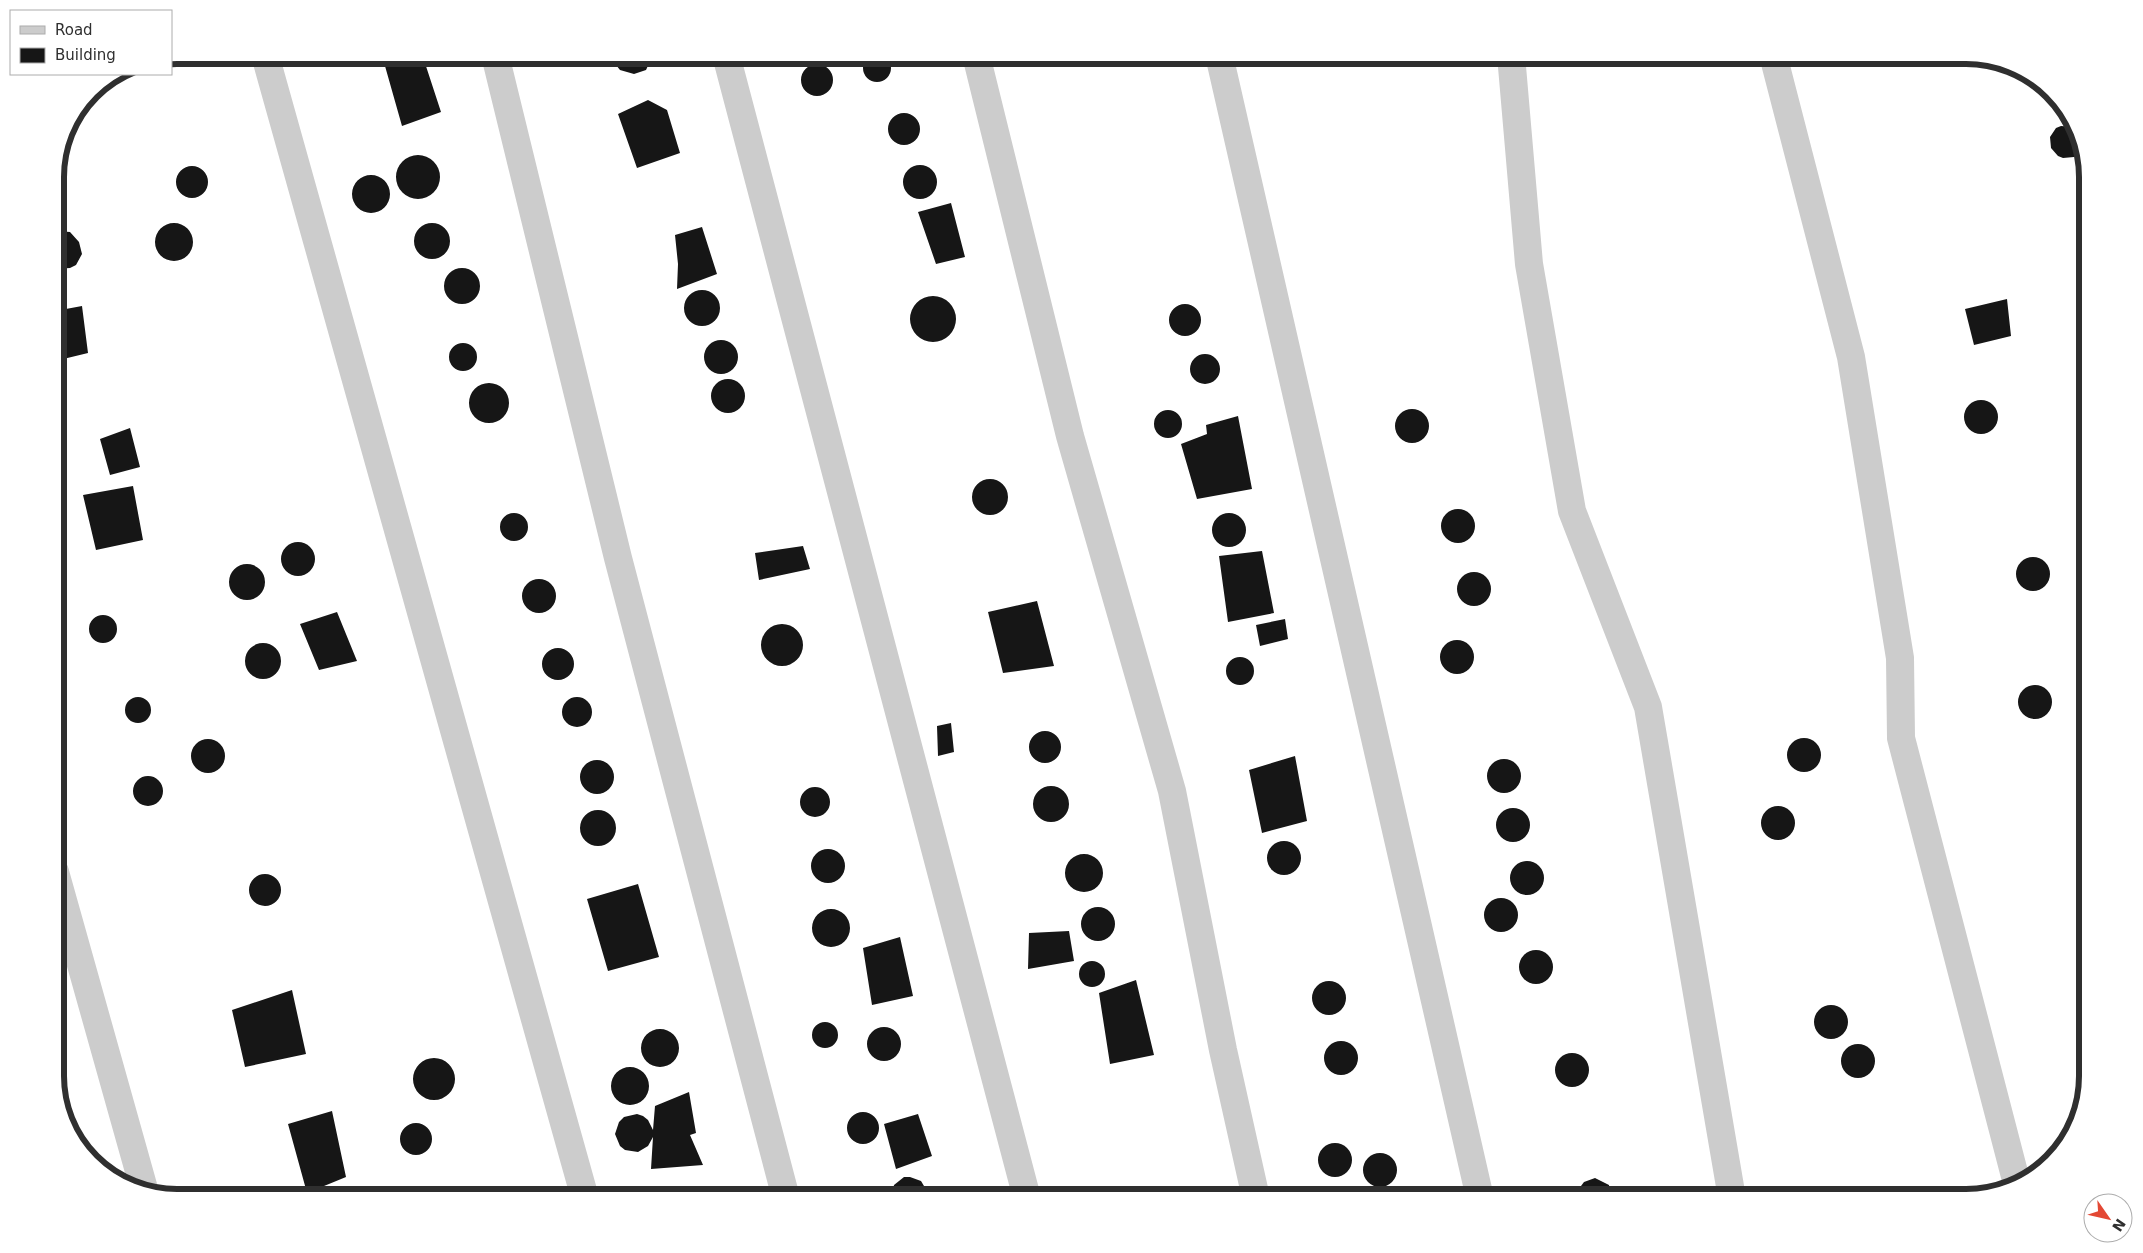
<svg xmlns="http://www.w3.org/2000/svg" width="2143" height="1253" font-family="'DejaVu Sans',sans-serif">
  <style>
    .building { fill: #161616 }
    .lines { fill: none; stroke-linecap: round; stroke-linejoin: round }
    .minor { stroke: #ccc; stroke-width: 28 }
    .rim { fill: none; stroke: #2f2f2f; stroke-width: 6 }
  </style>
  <rect width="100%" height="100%" fill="#fff"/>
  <path class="building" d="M863 68a14 14 0 1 1 28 0a14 14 0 1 1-28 0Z
    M613 55H653L646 70 634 74 620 70 616 65Z
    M423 57 441 112 402 126 385 66Z
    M801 80a16 16 0 1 1 32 0a16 16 0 1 1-32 0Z
    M648 100 667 110 680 153 637 168 618 114Z
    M888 129a16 16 0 1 1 32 0a16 16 0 1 1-32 0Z
    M2061 126 2074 127 2081 149 2074 157 2063 158 2058 156 2051 148 2050 137 2056 128Z
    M396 177a22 22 0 1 1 44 0a22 22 0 1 1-44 0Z
    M903 182a17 17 0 1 1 34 0a17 17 0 1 1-34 0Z
    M176 182a16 16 0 1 1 32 0a16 16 0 1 1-32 0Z
    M352 194a19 19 0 1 1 38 0a19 19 0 1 1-38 0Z
    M951 203 965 257 936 264 918 212Z
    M55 207 58 217 55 227Z
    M155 242a19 19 0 1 1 38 0a19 19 0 1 1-38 0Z
    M414 241a18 18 0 1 1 36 0a18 18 0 1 1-36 0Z
    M702 227 717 274 677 289 678 264 675 235Z
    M57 231 70 232 79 242 82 254 76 265 70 268 55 269Z
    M444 286a18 18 0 1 1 36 0a18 18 0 1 1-36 0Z
    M684 308a18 18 0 1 1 36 0a18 18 0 1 1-36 0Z
    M910 319a23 23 0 1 1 46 0a23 23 0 1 1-46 0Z
    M2007 299 2011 336 1974 345 1965 309Z
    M1169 320a16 16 0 1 1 32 0a16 16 0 1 1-32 0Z
    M82 306 88 353 55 361V311Z
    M704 357a17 17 0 1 1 34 0a17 17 0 1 1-34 0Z
    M449 357a14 14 0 1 1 28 0a14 14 0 1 1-28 0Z
    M1190 369a15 15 0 1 1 30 0a15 15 0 1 1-30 0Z
    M711 396a17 17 0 1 1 34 0a17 17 0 1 1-34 0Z
    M469 403a20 20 0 1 1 40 0a20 20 0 1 1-40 0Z
    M1964 417a17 17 0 1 1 34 0a17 17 0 1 1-34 0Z
    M1395 426a17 17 0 1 1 34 0a17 17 0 1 1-34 0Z
    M1154 424a14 14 0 1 1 28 0a14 14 0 1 1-28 0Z
    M1238 416 1252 489 1197 499 1181 444 1207 434 1206 425Z
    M130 428 140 467 110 475 100 439Z
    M972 497a18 18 0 1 1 36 0a18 18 0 1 1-36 0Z
    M133 486 143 540 96 550 83 495Z
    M1441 526a17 17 0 1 1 34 0a17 17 0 1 1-34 0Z
    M500 527a14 14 0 1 1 28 0a14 14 0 1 1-28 0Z
    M1212 530a17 17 0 1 1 34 0a17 17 0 1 1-34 0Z
    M281 559a17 17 0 1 1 34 0a17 17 0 1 1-34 0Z
    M803 546 810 569 759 580 755 553Z
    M1262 551 1274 613 1228 622 1219 556Z
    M2016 574a17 17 0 1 1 34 0a17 17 0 1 1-34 0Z
    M229 582a18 18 0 1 1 36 0a18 18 0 1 1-36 0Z
    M1457 589a17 17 0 1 1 34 0a17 17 0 1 1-34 0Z
    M522 596a17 17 0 1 1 34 0a17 17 0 1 1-34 0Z
    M1037 601 1054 666 1003 673 988 612Z
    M337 612 357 661 319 670 300 624Z
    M89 629a14 14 0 1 1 28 0a14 14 0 1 1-28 0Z
    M1285 619 1288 639 1260 646 1256 625Z
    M761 645a21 21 0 1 1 42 0a21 21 0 1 1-42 0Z
    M1440 657a17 17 0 1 1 34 0a17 17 0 1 1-34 0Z
    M245 661a18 18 0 1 1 36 0a18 18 0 1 1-36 0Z
    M542 664a16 16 0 1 1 32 0a16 16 0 1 1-32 0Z
    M1226 671a14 14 0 1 1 28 0a14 14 0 1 1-28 0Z
    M2018 702a17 17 0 1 1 34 0a17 17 0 1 1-34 0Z
    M562 712a15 15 0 1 1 30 0a15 15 0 1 1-30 0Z
    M125 710a13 13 0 1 1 26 0a13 13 0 1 1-26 0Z
    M951 723 954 752 938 756 937 726Z
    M1029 747a16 16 0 1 1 32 0a16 16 0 1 1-32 0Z
    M1787 755a17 17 0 1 1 34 0a17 17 0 1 1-34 0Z
    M191 756a17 17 0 1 1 34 0a17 17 0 1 1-34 0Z
    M1295 756 1307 821 1262 833 1249 770Z
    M1487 776a17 17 0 1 1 34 0a17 17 0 1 1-34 0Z
    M580 777a17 17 0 1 1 34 0a17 17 0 1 1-34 0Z
    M133 791a15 15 0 1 1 30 0a15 15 0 1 1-30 0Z
    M1033 804a18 18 0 1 1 36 0a18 18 0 1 1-36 0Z
    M800 802a15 15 0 1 1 30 0a15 15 0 1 1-30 0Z
    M1761 823a17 17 0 1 1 34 0a17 17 0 1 1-34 0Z
    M1496 825a17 17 0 1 1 34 0a17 17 0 1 1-34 0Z
    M580 828a18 18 0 1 1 36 0a18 18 0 1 1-36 0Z
    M1267 858a17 17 0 1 1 34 0a17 17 0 1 1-34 0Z
    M811 866a17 17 0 1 1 34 0a17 17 0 1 1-34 0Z
    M1065 873a19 19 0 1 1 38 0a19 19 0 1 1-38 0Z
    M1510 878a17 17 0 1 1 34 0a17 17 0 1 1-34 0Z
    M249 890a16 16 0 1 1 32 0a16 16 0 1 1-32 0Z
    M638 884 659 957 608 971 587 899Z
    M1484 915a17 17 0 1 1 34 0a17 17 0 1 1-34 0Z
    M1081 924a17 17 0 1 1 34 0a17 17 0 1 1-34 0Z
    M812 928a19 19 0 1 1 38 0a19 19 0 1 1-38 0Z
    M1069 931 1074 961 1028 969 1029 933Z
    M900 937 913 996 872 1005 863 948Z
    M1519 967a17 17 0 1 1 34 0a17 17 0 1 1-34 0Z
    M1079 974a13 13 0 1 1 26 0a13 13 0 1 1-26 0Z
    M1136 980 1154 1055 1110 1064 1099 993Z
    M1312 998a17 17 0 1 1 34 0a17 17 0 1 1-34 0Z
    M292 990 306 1054 245 1067 232 1010Z
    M1814 1022a17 17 0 1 1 34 0a17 17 0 1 1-34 0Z
    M812 1035a13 13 0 1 1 26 0a13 13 0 1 1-26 0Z
    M867 1044a17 17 0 1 1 34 0a17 17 0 1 1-34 0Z
    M641 1048a19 19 0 1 1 38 0a19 19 0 1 1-38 0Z
    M1324 1058a17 17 0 1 1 34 0a17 17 0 1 1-34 0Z
    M1841 1061a17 17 0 1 1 34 0a17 17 0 1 1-34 0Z
    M1555 1070a17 17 0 1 1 34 0a17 17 0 1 1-34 0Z
    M413 1079a21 21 0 1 1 42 0a21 21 0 1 1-42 0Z
    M611 1086a19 19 0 1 1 38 0a19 19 0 1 1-38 0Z
    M689 1092 696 1133 690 1135 703 1165 651 1169 653 1137 648 1146 638 1152 625 1150 620 1146 615 1134 619 1122 624 1117 637 1114 643 1116 648 1120 653 1130 655 1106Z
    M332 1111 346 1177 307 1193 288 1124Z
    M847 1128a16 16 0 1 1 32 0a16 16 0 1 1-32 0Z
    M918 1114 932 1156 896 1169 884 1124Z
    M400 1139a16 16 0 1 1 32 0a16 16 0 1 1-32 0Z
    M1318 1160a17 17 0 1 1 34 0a17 17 0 1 1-34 0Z
    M1363 1170a17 17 0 1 1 34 0a17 17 0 1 1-34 0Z
    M904 1177H910L921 1181 927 1191V1198H891L894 1185Z
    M1595 1178 1609 1185 1611 1198H1578L1581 1186 1584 1182Z"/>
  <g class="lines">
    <path class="minor" d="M265 55 585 1198
      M495 55 618 558 786 1198
      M726 55 1027 1198
      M976 55 1070 436 1172 791 1223 1050 1256 1198
      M1219 55 1480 1198
      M1511 55 1529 264 1572 511 1648 707 1732 1198
      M1773 55 1851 357 1900 658 1901 738 2017 1184
      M55 872 144 1189"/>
  </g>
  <path d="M0 0H2143V1253H0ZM177 64H1966A113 113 0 0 1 2079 177V1076A113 113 0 0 1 1966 1189H177A113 113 0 0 1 64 1076V177A113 113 0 0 1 177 64Z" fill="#fff" fill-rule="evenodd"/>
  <path class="rim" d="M177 64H1966A113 113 0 0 1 2079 177V1076A113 113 0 0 1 1966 1189H177A113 113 0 0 1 64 1076V177A113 113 0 0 1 177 64Z"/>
  <rect x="10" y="10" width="162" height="65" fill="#ffffff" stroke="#acacac"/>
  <rect x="20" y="26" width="25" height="8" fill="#cccccc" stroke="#acacac"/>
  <text x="55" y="35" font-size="15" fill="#2f2f2f">Road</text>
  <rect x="20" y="48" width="25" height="15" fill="#161616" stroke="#acacac"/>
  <text x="55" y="60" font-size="15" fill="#2f2f2f">Building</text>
  <g transform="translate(2108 1218) rotate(124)"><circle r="24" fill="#ffffff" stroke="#acacac"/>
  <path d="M0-4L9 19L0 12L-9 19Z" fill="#e34834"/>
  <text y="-8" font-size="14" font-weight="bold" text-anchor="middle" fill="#2f2f2f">N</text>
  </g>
</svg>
